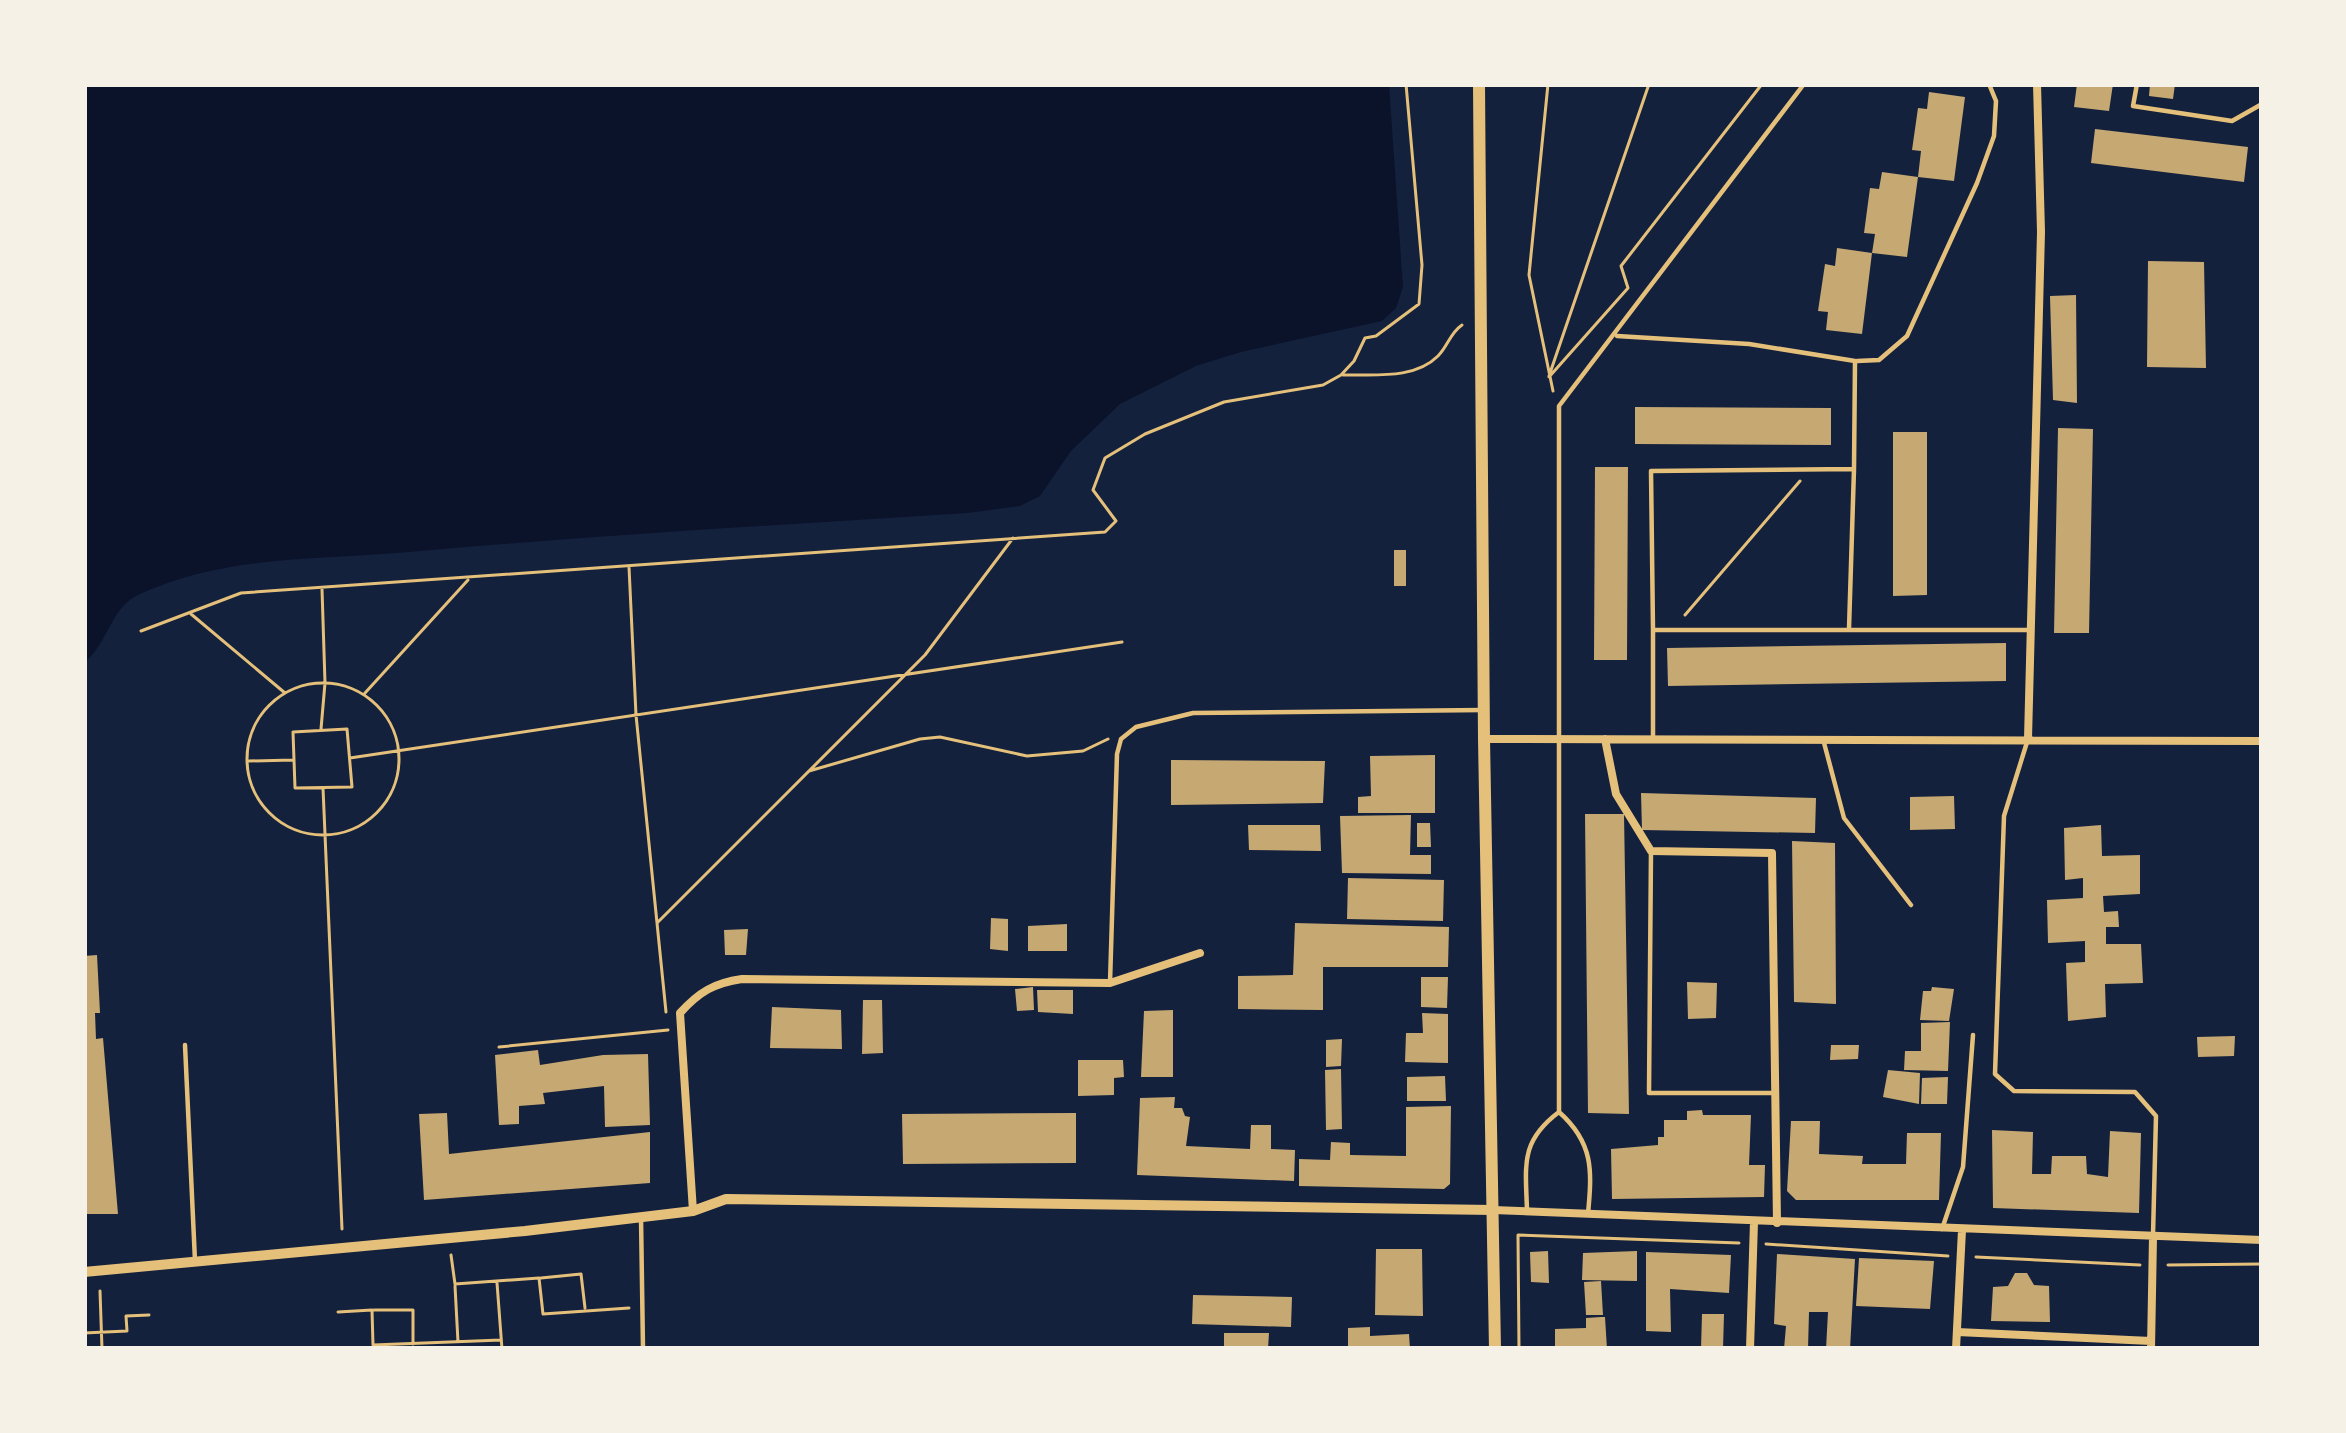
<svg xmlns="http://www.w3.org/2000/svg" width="2346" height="1433" font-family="'Sofia Sans Condensed',sans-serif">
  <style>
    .water { fill: #0b132b }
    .building { fill: #c6a872 }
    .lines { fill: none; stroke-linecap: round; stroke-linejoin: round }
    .path { stroke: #e5c07b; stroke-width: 3 }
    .service { stroke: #e5c07b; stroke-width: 4.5 }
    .minor { stroke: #e5c07b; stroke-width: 8 }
    .tertiary { stroke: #e5c07b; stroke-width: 10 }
    .primary { stroke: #e5c07b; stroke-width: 12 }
  </style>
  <rect width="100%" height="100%" fill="#14213d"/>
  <path class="water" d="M84 84H1389L1403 287 1396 308 1382 321 1241 352 1196 366 1120 404 1071 451 1040 496 1020 506 968 513C782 525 596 535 410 552 319 560 226 555 140 594 110 607 109 643 84 663Z"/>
  <path class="building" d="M2077 84H2113L2109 111 2074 107Z
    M2150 84H2175L2173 99 2149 96Z
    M1929 92 1965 97 1954 181 1918 177 1907 257 1872 253 1875 234 1864 233 1870 188 1879 189 1882 172 1918 177 1921 151 1912 150 1918 108 1927 109Z
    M2095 129 2248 147 2244 182 2091 163Z
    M1837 248 1872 253 1862 334 1826 330 1828 312 1818 311 1825 264 1835 266Z
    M2148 261 2204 262 2206 368 2147 367Z
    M2076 295 2077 403 2053 400 2050 296Z
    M1635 407 1831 408V445L1635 444Z
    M2058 428 2093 429 2089 633H2054Z
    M1893 432H1927V595L1893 596Z
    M1595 467H1628L1627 660H1594Z
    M1394 550H1406V586H1394Z
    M2006 643V681L1668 686 1667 648Z
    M1435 755V813H1358V797L1371 796 1370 756Z
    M1171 760 1325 761 1323 803 1171 805Z
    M1641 793 1816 798 1815 833 1642 830Z
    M1954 796 1955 829 1910 830V797Z
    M1585 814H1624L1629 1114 1588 1113Z
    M1411 815 1410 855H1431V874L1342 873 1340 816Z
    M1417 823H1430L1431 847H1417Z
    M1248 825H1320L1321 851 1249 850Z
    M2101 825 2102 856 2140 855V894L2103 896 2104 912 2118 911 2119 927H2106V944H2141L2143 983 2105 984 2106 1017 2068 1021 2066 963 2085 962V941L2048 943 2047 900 2083 898V878L2065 880 2064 828Z
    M1792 841 1835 843 1836 1004 1794 1002Z
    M1348 878 1444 880 1443 921 1347 919Z
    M991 918 1008 919V951L990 949Z
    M1295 923 1449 927 1448 967H1323V1010L1238 1009V976L1293 975Z
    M1067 924V951H1028V926Z
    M748 929 746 955H725L724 930Z
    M97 955 100 1013H95L96 1039 103 1038 118 1214H84V956Z
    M1421 977H1448L1447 1008 1421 1007Z
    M1687 982 1717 983 1716 1018 1688 1019Z
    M1033 987 1034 1010 1017 1011 1015 989Z
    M1932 987 1954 989 1949 1021 1920 1020 1923 991H1931Z
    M1037 990H1073V1014L1038 1012Z
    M863 1000H882L883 1053 862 1054Z
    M772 1007 841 1010 842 1049 770 1048Z
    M1173 1010V1077H1141L1144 1011Z
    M1422 1013 1448 1014V1063L1405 1062 1406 1033H1423Z
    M1950 1022 1948 1071 1904 1070 1905 1051H1921V1023Z
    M2235 1036 2234 1056 2198 1057 2197 1037Z
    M1342 1039 1341 1066 1326 1067V1040Z
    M1831 1045H1859L1858 1059 1830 1060Z
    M538 1050 540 1065 603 1055 648 1054 650 1125 605 1127 604 1086 543 1093 545 1104 519 1106V1124L499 1125 495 1055Z
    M1078 1060H1123L1124 1077 1114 1078V1095L1078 1096Z
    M1341 1069 1342 1129 1326 1130 1325 1070Z
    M1888 1070 1920 1073 1919 1104 1883 1097Z
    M1445 1076 1446 1101H1407V1077Z
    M1948 1077 1947 1104H1921L1922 1078Z
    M1175 1097 1174 1108H1182L1185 1116 1190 1117 1186 1146 1250 1149 1251 1125H1271V1149L1295 1150 1294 1181 1137 1175 1140 1098Z
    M1451 1106 1450 1184 1444 1189 1299 1186V1159L1330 1160 1331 1142 1350 1143V1155L1406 1156V1107Z
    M1702 1110 1703 1115H1751L1749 1165H1765L1764 1197 1612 1199 1611 1149 1658 1145V1137H1664V1120H1687V1111Z
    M447 1113 449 1154 650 1132V1183L424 1200 419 1114Z
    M1076 1113V1163L903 1164 902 1114Z
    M1791 1121H1820L1819 1154 1863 1156 1862 1164H1906L1907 1133H1941L1939 1200H1796L1787 1191Z
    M1992 1130 2033 1132 2032 1174H2051L2052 1156H2086L2087 1174 2108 1177 2110 1131 2141 1133 2139 1213 1993 1208Z
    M1376 1249H1422L1423 1316 1375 1315Z
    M1548 1251 1549 1283 1531 1282 1530 1252Z
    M1637 1251V1281L1582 1280 1583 1253Z
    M1646 1252 1731 1255 1729 1293 1670 1289 1671 1332 1646 1331Z
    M1777 1254 1855 1259 1850 1349H1826L1828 1312H1809L1808 1349H1784L1786 1326 1774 1324Z
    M1859 1258 1934 1261 1930 1309 1856 1306Z
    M2015 1273H2027L2034 1285 2049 1286 2050 1322 1991 1321 1993 1287 2008 1286Z
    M1601 1281 1603 1315H1586L1584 1282Z
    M1193 1295 1292 1297 1291 1327 1192 1324Z
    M1702 1314H1724L1723 1349H1701Z
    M1601 1317H1605L1607 1349H1555V1329L1586 1328V1318Z
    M1370 1327V1336L1409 1334 1410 1349H1348V1328Z
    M1224 1333H1269L1268 1349H1224Z"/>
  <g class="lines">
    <path class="path" d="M1548 84 1529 275 1553 391
      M1343 375C1374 374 1414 380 1438 356 1448 346 1450 333 1462 325
      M1549 376 1649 84
      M1549 377 1628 288 1621 266 1762 84
      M629 567 636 715 666 1012
      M191 614 285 693
      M1685 615 1800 481
      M141 631 241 593 1105 532 1116 521 1093 490 1105 458 1145 434 1224 402 1323 385 1341 375 1354 361 1365 338 1376 336 1419 304 1422 265 1406 84
      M247 759a76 76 0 1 1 152 0a76 76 0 1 1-152 0Z
      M365 693 468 580
      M321 729 325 683 322 589
      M347 729 352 787 295 788 293 732Z
      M350 758 1122 642
      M249 761 293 760
      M809 771 920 739 940 737 1027 756 1083 751 1108 739
      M323 788 342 1229
      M657 923 925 655 1013 538
      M499 1047 668 1030
      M1766 1244 1948 1256
      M451 1255 455 1284 539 1278 543 1314 629 1308
      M1976 1257 2140 1265
      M2168 1265 2262 1264
      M541 1278 581 1274 585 1308
      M497 1283 502 1349
      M455 1286 458 1342
      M100 1291 102 1349
      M374 1310H413V1344
      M338 1312 372 1310 373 1345 501 1340
      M84 1333 127 1331 126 1316 149 1315
      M1519 1349 1518 1235 1739 1243"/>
    <path class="service" d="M2137 84 2133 106 2232 121 2262 104
      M1617 336 1749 344 1855 361 1854 469 1651 471 1653 630
      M1857 361 1879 360 1907 336 1977 183 1994 136 1996 101 1989 84
      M1849 629 1854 469
      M1653 738V630H2032
      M1823 739 1844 818 1911 905
      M2028 739 2004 816 1995 1074 2014 1091 2135 1092 2156 1116 2153 1235
      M1651 851 1649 1093H1773
      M1110 983 1117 754 1121 739 1136 727 1193 713 1483 710
      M185 1045 195 1261
      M1527 1212C1526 1166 1519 1142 1559 1112
      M1588 1214C1592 1171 1594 1143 1559 1112V406L1804 84
      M641 1217 643 1349
      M1942 1229 1963 1167 1973 1035"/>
    <path class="minor" d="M1484 739 2262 741
      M1605 739 1616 794 1651 851 1772 853 1777 1223
      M2028 739 2041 232 2037 84
      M1493 1210 2262 1240
      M693 1211 680 1013C699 992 714 983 742 979L1110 983 1200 953
      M1957 1332 2151 1341
      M1750 1349 1754 1222
      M1956 1349 1962 1230
      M2151 1349 2153 1237"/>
    <path class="tertiary" d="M84 1272 525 1231 693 1211 726 1199 1493 1210"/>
    <path class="primary" d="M1479 84 1484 739 1495 1349"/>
  </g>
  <rect width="2346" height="1433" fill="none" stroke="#f6f1e7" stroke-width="174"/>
</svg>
